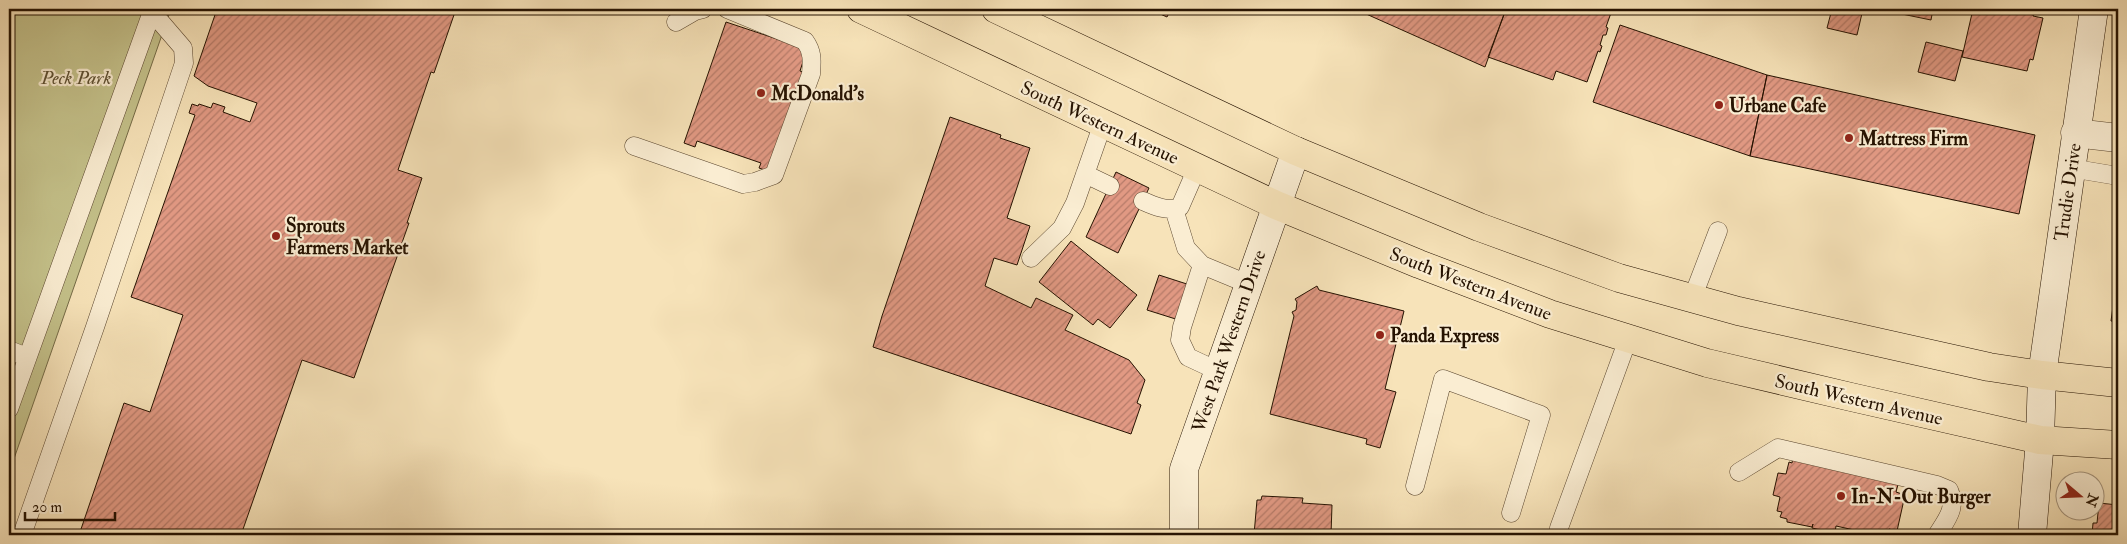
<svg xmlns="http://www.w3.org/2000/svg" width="2127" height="544" font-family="'IM FELL Double Pica',serif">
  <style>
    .park { fill: #c4c18a; stroke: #746a46 }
    .building { fill: url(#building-hatch); stroke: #251201 }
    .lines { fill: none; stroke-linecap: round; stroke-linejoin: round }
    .lane-casing { stroke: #5a462f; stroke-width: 19 }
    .street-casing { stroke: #5a462f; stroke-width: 29 }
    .secondary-casing { stroke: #251201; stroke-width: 29 }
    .primary-casing { stroke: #251201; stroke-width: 29 }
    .path { stroke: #251201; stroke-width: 3; stroke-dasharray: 4 2.5; stroke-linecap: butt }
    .lane { stroke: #faedd2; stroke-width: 18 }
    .street { stroke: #faedd2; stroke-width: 28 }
    .secondary { stroke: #faedd2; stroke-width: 28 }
    .primary { stroke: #f7e3b9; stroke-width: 28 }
    .poi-dot { fill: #8f2418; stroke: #faedd2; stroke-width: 2 }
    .labels { text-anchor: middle; stroke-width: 4.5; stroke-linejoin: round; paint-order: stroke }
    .park-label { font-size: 19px; font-style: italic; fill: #5d4f31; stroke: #faedd2 }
    .poi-label { font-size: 19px; font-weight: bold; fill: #251201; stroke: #faedd2; text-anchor: start }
    .street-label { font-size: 19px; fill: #251201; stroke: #faedd2 }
  </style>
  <defs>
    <pattern id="building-hatch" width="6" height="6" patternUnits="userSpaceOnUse" patternTransform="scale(1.25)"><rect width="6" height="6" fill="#e19983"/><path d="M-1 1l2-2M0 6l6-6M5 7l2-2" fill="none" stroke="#b67b69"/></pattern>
  </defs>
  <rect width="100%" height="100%" fill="#f7e3b9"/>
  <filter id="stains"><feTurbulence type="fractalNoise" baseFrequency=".004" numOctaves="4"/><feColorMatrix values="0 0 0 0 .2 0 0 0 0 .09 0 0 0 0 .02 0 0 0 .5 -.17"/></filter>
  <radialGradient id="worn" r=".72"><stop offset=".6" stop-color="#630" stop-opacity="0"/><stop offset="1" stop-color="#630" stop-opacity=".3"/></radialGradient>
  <path class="park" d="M9 9H171L9 473Z"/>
  <path class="building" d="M217 9H456L434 73 431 72 398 170 422 178 407 223H409L354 378 302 360 241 535H79L124 403 150 412 183 315 131 297 195 115 189 113 192 104 198 106 199 104 211 108 213 103 225 107 223 112 250 122 257 103 208 86 194 76Z
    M1149 9H1171L1167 17Z
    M1355 9H1506L1485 67Z
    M1506 9 1612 10 1606 27 1608 28 1606 35H1603L1600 45 1602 46 1600 52 1598 51 1587 82 1556 71 1553 80 1488 57Z
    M1768 9H1786L1784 14Z
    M1832 9H1863L1857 35 1827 28Z
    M1898 9H1933L1931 20 1897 13Z
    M1973 9H2035L2033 16 2043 18 2033 60 2030 59 2027 71 1962 57Z
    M726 22 807 49 800 71 808 74 770 172 759 168 761 163 697 141 695 147 684 143Z
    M1620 25 1767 75 1750 156 1593 102Z
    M1926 42 1963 51 1955 81 1918 72Z
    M1767 75 2035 135 2019 214 1750 156Z
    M950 117 1001 135 1000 138 1030 148 1007 218 1030 226 1017 265 994 258 985 286 1031 308 1036 298 1073 315 1065 330 1129 360 1145 380 1137 403 1141 405 1131 434 873 347 882 316Z
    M1116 172 1149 188 1118 253 1086 237Z
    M1071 241 1137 295 1110 328 1098 319 1093 325 1039 282Z
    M2118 270V322L2111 321Z
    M1159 275 1193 286 1182 321 1147 310Z
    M1317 286 1319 290 1404 311 1385 389 1396 392 1380 448 1366 444 1367 439 1270 414 1294 316 1292 312 1296 310 1297 302 1295 299Z
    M1793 456 1900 477 1896 492 1905 495 1897 531 1889 529 1887 535H1877L1836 526 1835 533 1812 528 1813 524 1812 527 1787 522V519L1780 517 1782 512 1777 511 1780 497 1773 495 1778 473 1786 474 1789 462 1792 463Z
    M1262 496 1303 498 1302 503 1332 505 1331 535H1254L1257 500H1261Z
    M2099 503 2118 505V535H2092L2093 523H2097Z"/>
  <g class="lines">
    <g class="lane-casing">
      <path id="lane" d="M676 22 695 11 703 9
        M634 146 743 184 755 182 774 175 811 74C812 61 813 52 805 41L727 9
        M2070 168 2118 176
        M1085 174 1110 186
        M1143 201C1154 206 1168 212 1180 207L1197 168
        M1174 209 1186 248 1202 265 1248 284
        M1031 258 1062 228 1075 203 1103 123
        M1202 265 1182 327 1180 340 1188 357 1218 371
        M1692 299 1718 231
        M9 350 27 357
        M9 409 153 9
        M1739 472 1778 448 1937 485 1949 490C1957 508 1947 519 1937 535
        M1415 486 1443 379 1541 415 1511 513
        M1559 528 1628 339
        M22 535 95 327 184 63 183 48 152 12"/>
    </g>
    <g class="street-casing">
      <path id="street" d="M2075 133 2118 138"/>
    </g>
    <g class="secondary-casing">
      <path id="secondary" d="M1184 535V469L1296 151
        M2032 535 2040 440 2042 375 2094 9"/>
    </g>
    <g class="primary-casing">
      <path id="primary" d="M861 9 1276 205 1419 264 1550 314 1707 363 1851 397 2040 440 2118 445
        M996 9 1296 151 1479 227 1619 278 1738 311 1989 367 2042 375 2118 383"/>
    </g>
    <path class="path" d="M9 12 13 9"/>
    <use href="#lane" class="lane"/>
    <use href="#street" class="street"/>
    <use href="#secondary" class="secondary"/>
    <use href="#primary" class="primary"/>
  </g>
  <g class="poi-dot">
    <circle cx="761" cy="93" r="5"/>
    <circle cx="1719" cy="105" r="5"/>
    <circle cx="1849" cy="138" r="5"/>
    <circle cx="276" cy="236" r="5"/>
    <circle cx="1380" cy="335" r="5"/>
    <circle cx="1841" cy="496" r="5"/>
  </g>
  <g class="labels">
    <g class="park-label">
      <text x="76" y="84">Peck Park</text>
    </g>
    <g class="poi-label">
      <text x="771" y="100">McDonald's</text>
      <text x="1729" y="112">Urbane Cafe</text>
      <text x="1859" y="145">Mattress Firm</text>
      <text x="286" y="232">Sprouts<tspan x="286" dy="22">Farmers Market</tspan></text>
      <text x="1390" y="342">Panda Express</text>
      <text x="1851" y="503">In-N-Out Burger</text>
    </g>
    <g class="street-label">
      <text transform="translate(1100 122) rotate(25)" y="7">South Western Avenue</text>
      <text transform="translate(2067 192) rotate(-82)" y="7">Trudie Drive</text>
      <text transform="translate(1471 283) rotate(21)" y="7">South Western Avenue</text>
      <text transform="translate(1228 341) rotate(-71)" y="7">West Park Western Drive</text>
      <text transform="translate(1859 399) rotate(13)" y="7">South Western Avenue</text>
    </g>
  </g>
  <rect width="2127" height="544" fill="none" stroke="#f7e3b9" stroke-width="30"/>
  <rect x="10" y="10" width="2107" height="524" fill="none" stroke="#251201" stroke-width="2.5"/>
  <rect x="15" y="15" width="2097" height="514" fill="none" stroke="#251201"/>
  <g transform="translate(2080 496) rotate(109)"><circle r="24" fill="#faedd2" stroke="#a5957e"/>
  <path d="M0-4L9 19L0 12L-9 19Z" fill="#8f2418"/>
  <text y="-8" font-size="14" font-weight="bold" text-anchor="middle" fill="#251201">N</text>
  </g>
  <path d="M25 512v8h90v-8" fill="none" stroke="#251201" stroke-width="2.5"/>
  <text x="32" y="512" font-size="15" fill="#251201" stroke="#faedd2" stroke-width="4" paint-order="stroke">20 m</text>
  <rect width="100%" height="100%" filter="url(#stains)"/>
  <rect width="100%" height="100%" fill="url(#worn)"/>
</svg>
